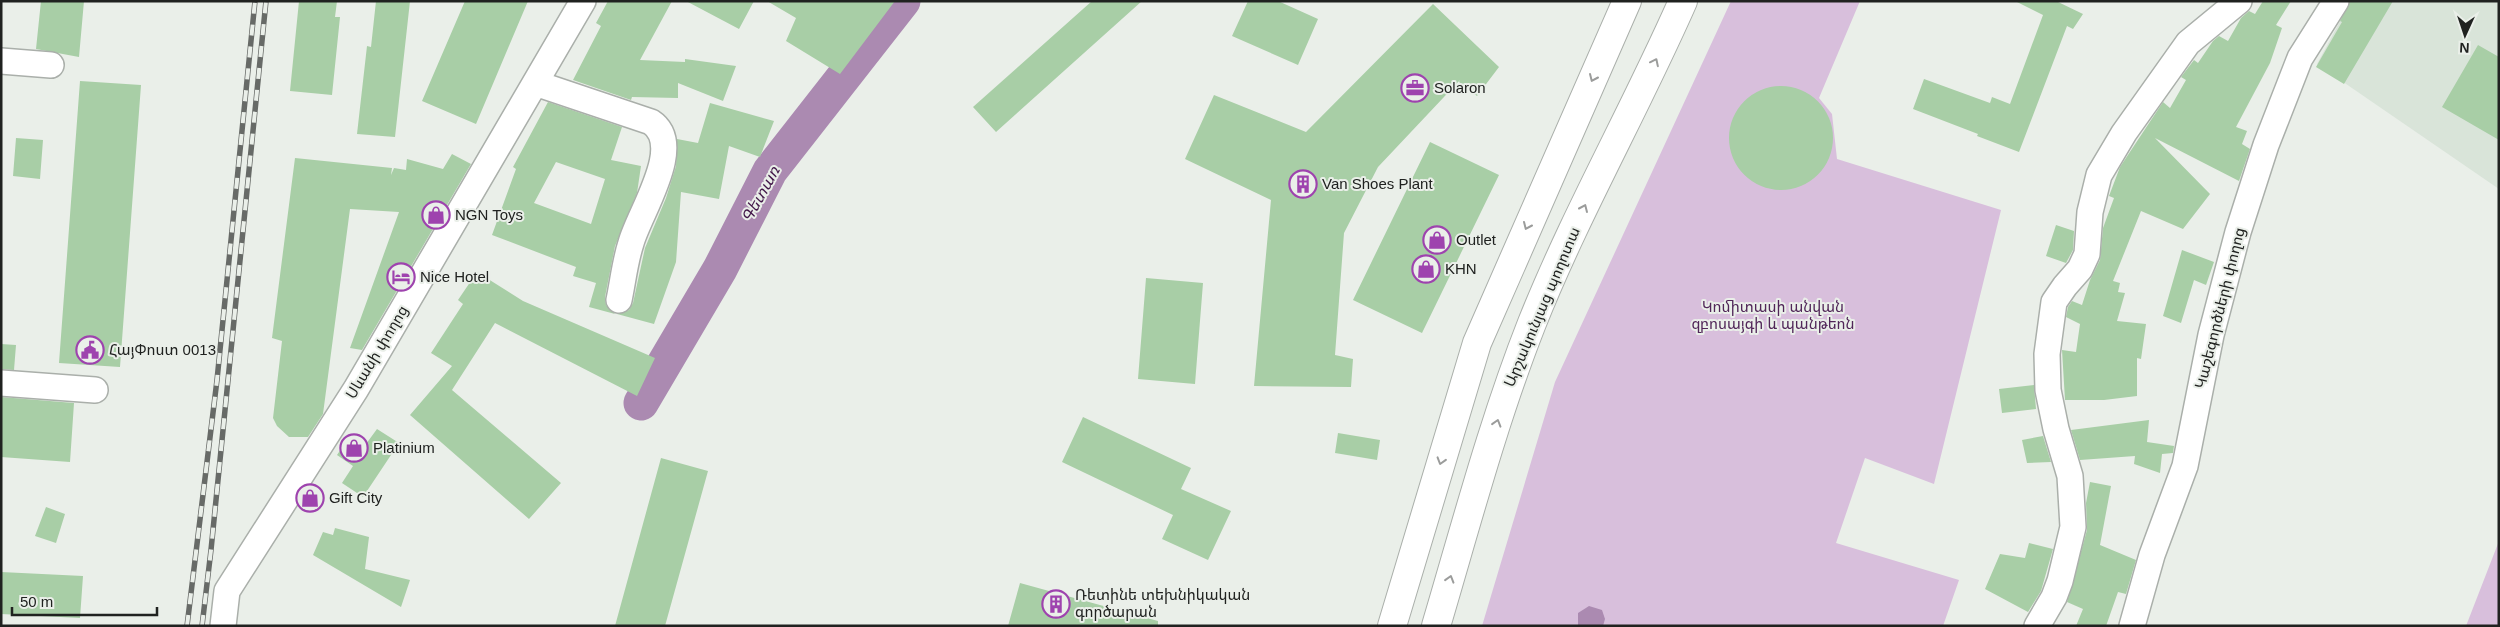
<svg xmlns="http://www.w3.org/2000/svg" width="2500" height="627" font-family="Helvetica,'Noto Sans Armenian',sans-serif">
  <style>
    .built { fill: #d9e4d9 }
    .green { fill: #d8bfdc }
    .water { fill: #ab8ab1 }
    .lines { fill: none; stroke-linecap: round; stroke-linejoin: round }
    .river { stroke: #ab8ab1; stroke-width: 35 }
    .building { fill: #a8cea6; fill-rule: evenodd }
    .minor-casing { stroke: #aaafaa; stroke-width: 28 }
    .major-casing { stroke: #aaafaa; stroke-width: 30 }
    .minor { stroke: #fff; stroke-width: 25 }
    .major { stroke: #fff; stroke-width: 28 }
    .rail-casing { stroke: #676a67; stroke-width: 5.5 }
    .rail { stroke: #eaefe9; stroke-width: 4; stroke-dasharray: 11; stroke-linecap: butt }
    .oneway { stroke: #9b9c9b }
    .labels { text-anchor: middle; stroke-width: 4; stroke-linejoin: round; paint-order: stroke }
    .poi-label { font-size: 15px; fill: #202220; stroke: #eaefe9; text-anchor: start }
    .street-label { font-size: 15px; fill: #202220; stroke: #eaefe9 }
    .park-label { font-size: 15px; fill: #512659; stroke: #eaefe9 }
    .water-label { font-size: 16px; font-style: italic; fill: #411648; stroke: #eaefe9 }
  </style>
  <rect width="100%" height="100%" fill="#eaefe9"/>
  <path class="built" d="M2351 1H2499V189L2317 64Z"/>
  <path class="green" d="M1731 1H1860L1819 98 1832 114 1837 159 2001 210 1934 484 1865 458 1836 543 1959 580 1943 626H1482L1555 382Z
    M2499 541V626H2466Z"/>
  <path class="water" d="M1589 606 1602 610 1605 619 1603 626H1578V613Z"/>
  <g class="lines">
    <path class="river" d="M641 403 720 269 770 171 903 1"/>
  </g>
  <path class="building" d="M41 1H84L79 57 36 49Z
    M299 1H337L335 17H340L332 95 290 91Z
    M376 1H410L395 137 357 134 367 46 371 47Z
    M465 1H528L476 124 422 101Z
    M608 1H672L640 60 685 62V59L736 66 723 101 678 83V98L632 97 631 100 573 80 601 26 596 23Z
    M686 1H754L739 29Z
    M767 1H895L840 74 786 41 796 18Z
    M1092 1H1142L996 132 973 107Z
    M1248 1H1278L1318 19 1298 65 1232 36Z
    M2015 1H2056L2083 14 2073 29 2067 26 2019 152 1977 136 1978 134 1913 109 1924 79 1990 103 1992 97 2010 104 2043 15Z
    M2263 1H2291L2276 25 2282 28 2270 63 2236 127 2247 131 2242 144 2250 149 2239 181 2155 138 2210 194 2183 229 2141 211 2113 281 2120 283 2118 292 2125 293 2117 321 2146 324 2141 359 2137 358V396L2104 400H2065L2062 350 2076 352 2080 324 2066 317 2068 307 2072 301 2082 305 2090 280 2100 260 2103 228 2114 198 2109 196 2120 167 2163 102 2170 108 2186 80 2181 77 2194 60 2198 63 2213 41 2219 36 2228 41 2241 18 2249 11 2255 14Z
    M2350 1H2393L2344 84 2316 67 2342 22 2340 21Z
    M1433 4 1499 67 1477 96 1459 82 1460 80 1378 167 1344 233 1335 355 1353 359 1351 387 1254 386 1271 200 1185 159 1214 95 1306 132Z
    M2478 45 2499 57V140L2442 107Z
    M80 81 141 85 120 367 59 363Z
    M1729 138a52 52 0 1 1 104 0a52 52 0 1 1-104 0Z
    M548 102 622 127 611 160 641 166 637 193 615 246 605 297 606 305 615 314 589 307 596 283 573 276 576 267 492 235 516 169 513 167ZM556 162 605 179 591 224 534 203Z
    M710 103 774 121 760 157 729 146 719 199 681 192 676 262 654 324 617 314 629 310 633 303 645 248 666 198 676 166 677 139 698 143Z
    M16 138 43 140 40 179 13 176Z
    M1430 142 1499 175 1422 333 1353 300Z
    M452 154 471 164 362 350 350 348 399 212 350 209 323 414 308 437H289L277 426 273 418 282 341 272 338 295 158 392 168 391 175 394 168 406 170 407 159 443 169Z
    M2056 225 2074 231 2073 250 2066 263 2046 256Z
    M2182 250 2214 262 2206 285 2194 280 2181 323 2163 316Z
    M477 272 523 301 655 358 637 396 495 323 452 390 561 483 529 519 410 415 452 366 431 353 463 304 458 300Z
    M1146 278 1203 283 1195 384 1138 379Z
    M1 344 16 345 14 370 1 369Z
    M2034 385 2036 409 2002 413 1999 389Z
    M1 397 74 403 70 462 1 457Z
    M1083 417 1191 468 1181 489 1231 511 1208 560 1162 539 1173 515 1062 462Z
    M2149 420 2147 442 2174 446 2173 453 2162 454 2160 473 2134 464 2135 456 2080 460 2071 430Z
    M377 429 399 443 363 497 342 483 353 466 337 455 351 434 366 444Z
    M1338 433 1380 440 1377 460 1335 453Z
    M2043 436 2051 462 2027 463 2022 440Z
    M661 458 708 471 665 626H615Z
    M2090 482 2111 486 2100 545 2136 560 2126 594 2118 592 2106 626H2076L2083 609 2067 602 2087 530 2086 503Z
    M46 507 65 514 56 543 35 536Z
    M335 528 369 537 365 569 410 580 401 607 313 555 323 532 333 535Z
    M2029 543 2053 549 2041 591 2028 612 1985 589 2000 554 2025 558Z
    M1 572 83 576 80 618 1 614Z
    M1020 583 1158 621V626H1008Z"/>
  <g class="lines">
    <g class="minor-casing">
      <path id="minor" d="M1 61 51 65
        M535 83 651 122C686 145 639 213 631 243 625 261 623 281 619 300
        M1 383 95 390
        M223 626 227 591 356 389 583 1
        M2037 626 2054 597 2060 581 2073 527 2070 476 2056 429 2048 390 2047 354 2054 302 2065 286 2080 269 2087 254 2090 212 2099 175 2124 133 2188 43 2239 1
        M2132 626 2152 555 2185 466 2211 335 2238 232 2266 145 2300 58 2336 1"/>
    </g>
    <g class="major-casing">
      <path id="major" d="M1392 626 1477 343 1627 1
        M1436 626C1466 525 1493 422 1532 323 1576 213 1635 110 1683 1"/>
    </g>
    <use href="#minor" class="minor"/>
    <use href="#major" class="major"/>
    <g class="rail-casing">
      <path id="rail" d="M187 626 217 380 255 1
        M202 626 211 550 266 1"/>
    </g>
    <use href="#rail" class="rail"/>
  </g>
  <defs><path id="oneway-chevron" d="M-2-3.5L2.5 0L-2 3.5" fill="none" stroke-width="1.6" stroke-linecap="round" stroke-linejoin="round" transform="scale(1.25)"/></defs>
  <g class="oneway">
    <use href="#oneway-chevron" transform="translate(1655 62) rotate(-64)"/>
    <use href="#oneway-chevron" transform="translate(1593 78) rotate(114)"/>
    <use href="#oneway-chevron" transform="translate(1584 208) rotate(-66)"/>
    <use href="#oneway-chevron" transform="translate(1527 226) rotate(114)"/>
    <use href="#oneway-chevron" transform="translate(1497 423) rotate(-73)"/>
    <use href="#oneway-chevron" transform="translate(1441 461) rotate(107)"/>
    <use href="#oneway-chevron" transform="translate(1450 579) rotate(-73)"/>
  </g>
  <defs>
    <g id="office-ring" transform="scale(1.4375)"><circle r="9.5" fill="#eaefe9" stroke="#9e43ae" stroke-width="1.5"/><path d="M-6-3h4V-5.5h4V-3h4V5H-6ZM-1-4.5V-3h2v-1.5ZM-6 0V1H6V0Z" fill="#9e43ae"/></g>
    <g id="building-ring" transform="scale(1.4375)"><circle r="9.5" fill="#eaefe9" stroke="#9e43ae" stroke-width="1.5"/><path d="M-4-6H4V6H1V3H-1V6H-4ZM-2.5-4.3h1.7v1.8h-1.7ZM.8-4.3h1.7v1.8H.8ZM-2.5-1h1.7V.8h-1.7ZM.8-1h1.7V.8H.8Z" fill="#9e43ae"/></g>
    <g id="shop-ring" transform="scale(1.4375)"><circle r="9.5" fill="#eaefe9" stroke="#9e43ae" stroke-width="1.5"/><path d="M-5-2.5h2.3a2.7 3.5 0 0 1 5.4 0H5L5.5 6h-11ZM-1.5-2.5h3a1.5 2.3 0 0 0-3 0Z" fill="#9e43ae"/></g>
    <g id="hotel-ring" transform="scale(1.4375)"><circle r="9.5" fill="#eaefe9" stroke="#9e43ae" stroke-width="1.5"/><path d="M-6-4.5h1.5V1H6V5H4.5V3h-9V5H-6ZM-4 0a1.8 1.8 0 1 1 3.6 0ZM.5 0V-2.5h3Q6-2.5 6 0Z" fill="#9e43ae"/></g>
    <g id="civic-ring" transform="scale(1.4375)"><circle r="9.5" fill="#eaefe9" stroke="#9e43ae" stroke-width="1.5"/><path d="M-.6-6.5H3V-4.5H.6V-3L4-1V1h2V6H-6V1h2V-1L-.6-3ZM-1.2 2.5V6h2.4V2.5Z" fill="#9e43ae"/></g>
  </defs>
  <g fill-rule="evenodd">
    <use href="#office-ring" x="1415" y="88"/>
    <use href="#building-ring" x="1303" y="184"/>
    <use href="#shop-ring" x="436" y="215"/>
    <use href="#shop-ring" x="1437" y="240"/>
    <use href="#shop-ring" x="1426" y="269"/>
    <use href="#hotel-ring" x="401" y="277"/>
    <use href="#civic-ring" x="90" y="350"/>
    <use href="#shop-ring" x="354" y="448"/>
    <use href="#shop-ring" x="310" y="498"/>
    <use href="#building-ring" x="1056" y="604"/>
  </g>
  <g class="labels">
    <g class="poi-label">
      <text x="1434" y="93">Solaron</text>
      <text x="1322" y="189">Van Shoes Plant</text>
      <text x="455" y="220">NGN Toys</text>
      <text x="1456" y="245">Outlet</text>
      <text x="1445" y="274">KHN</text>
      <text x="420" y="282">Nice Hotel</text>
      <text x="109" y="355">ՀայՓոստ 0013</text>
      <text x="373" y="453">Platinium</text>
      <text x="329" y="503">Gift City</text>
      <text x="1075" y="600">Ռետինե տեխնիկական<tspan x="1075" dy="17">գործարան</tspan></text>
    </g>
    <g class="street-label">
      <text transform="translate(1542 307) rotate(-67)" y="5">Արշակունյաց պողոտա</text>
      <text transform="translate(2220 308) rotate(-76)" y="5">Կաշեգործների փողոց</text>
      <text transform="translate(377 352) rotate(-59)" y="5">Սևանի փողոց</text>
    </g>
    <g class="park-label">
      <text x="1773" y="312">Կոմիտասի անվան<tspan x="1773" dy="17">զբոսայգի և պանթեոն</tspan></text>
    </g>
    <g class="water-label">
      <text transform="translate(760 194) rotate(-61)" y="6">Գետառ</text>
    </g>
  </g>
  <rect width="2500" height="627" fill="none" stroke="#202220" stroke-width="5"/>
  <g transform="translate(2465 35) rotate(183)" stroke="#eaefe9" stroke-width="4" paint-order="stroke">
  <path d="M0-4L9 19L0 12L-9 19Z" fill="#202220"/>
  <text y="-8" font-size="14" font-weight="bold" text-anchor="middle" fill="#202220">N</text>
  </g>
  <path d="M12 607v8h145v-8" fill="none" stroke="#202220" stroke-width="2.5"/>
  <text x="20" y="607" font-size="15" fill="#202220" stroke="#eaefe9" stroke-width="4" paint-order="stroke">50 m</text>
</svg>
